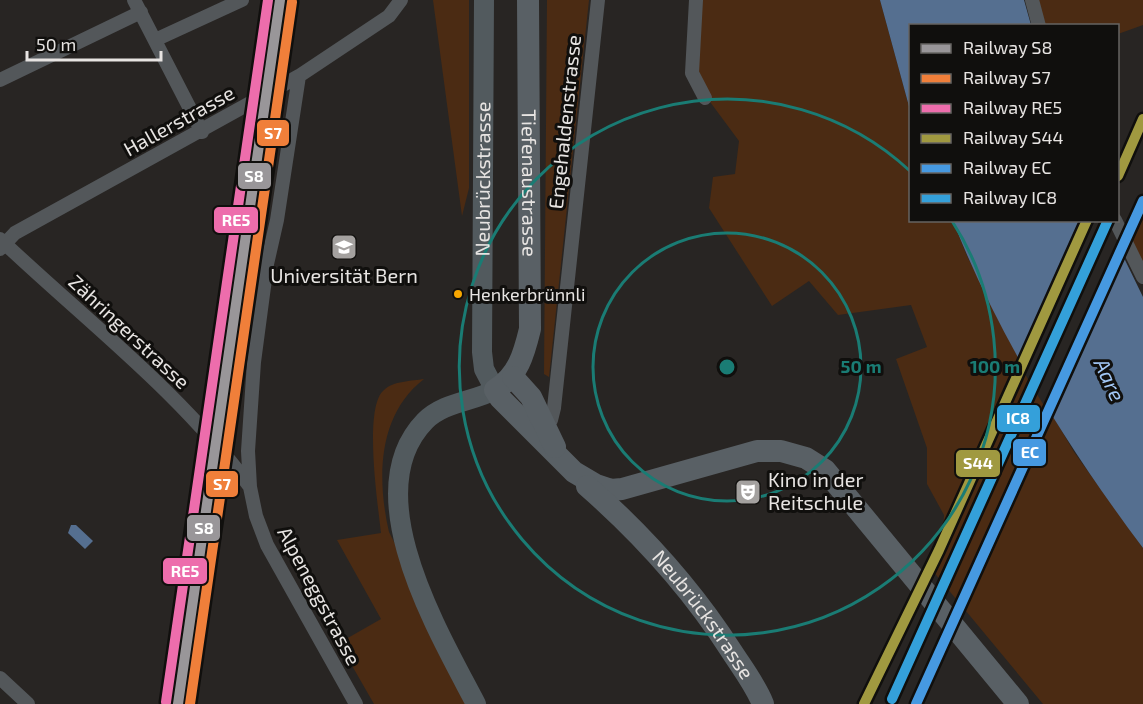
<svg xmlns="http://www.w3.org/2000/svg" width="1143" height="704" font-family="'Exo 2',sans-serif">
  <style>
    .green { fill: #4b2b13 }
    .water { fill: #556f90 }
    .pier { fill: #282523 }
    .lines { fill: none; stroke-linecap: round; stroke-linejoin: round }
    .street { stroke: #53575a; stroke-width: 14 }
    .secondary { stroke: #525a5e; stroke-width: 20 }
    .primary { stroke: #596065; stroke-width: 22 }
    .rail-1-casing { stroke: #100f0d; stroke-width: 15 }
    .rail-2-casing { stroke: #100f0d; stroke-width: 15 }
    .rail-3-casing { stroke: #100f0d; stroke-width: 15 }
    .rail-4-casing { stroke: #100f0d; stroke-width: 15 }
    .rail-5-casing { stroke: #100f0d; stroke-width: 15 }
    .rail-6-casing { stroke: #100f0d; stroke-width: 15 }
    .rail-1 { stroke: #999699; stroke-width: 10 }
    .rail-2 { stroke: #f07f3a; stroke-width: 10 }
    .rail-3 { stroke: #ed6dac; stroke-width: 10 }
    .rail-4 { stroke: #a09940; stroke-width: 10 }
    .rail-5 { stroke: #4699e1; stroke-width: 10 }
    .rail-6 { stroke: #34a0da; stroke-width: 10 }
    .ring { fill: none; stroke: #1a7c74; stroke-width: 3 }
    .bus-dot { fill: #f7a600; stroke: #100f0d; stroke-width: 2 }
    .labels { text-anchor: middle; stroke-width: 6; stroke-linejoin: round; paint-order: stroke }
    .bus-label { font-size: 18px; fill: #e7e4e2; stroke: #100f0d; text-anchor: start }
    .street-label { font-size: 20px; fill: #e7e4e2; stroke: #100f0d }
    .poi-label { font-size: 20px; fill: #e7e4e2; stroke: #100f0d }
    .water-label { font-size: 21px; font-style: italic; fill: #a2c7f6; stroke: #100f0d }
    .centre { fill: #1a7c74; stroke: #100f0d; stroke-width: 3 }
    .ring-label { font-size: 18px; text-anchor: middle; font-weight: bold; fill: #1a7c74; stroke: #100f0d; stroke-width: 6; stroke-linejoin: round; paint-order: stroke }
    .line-badge { stroke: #100f0d; stroke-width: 2 }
    .badge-label { font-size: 16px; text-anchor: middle; font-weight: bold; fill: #fff }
  </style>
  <rect width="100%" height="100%" fill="#282523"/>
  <path class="green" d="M433 0H469V188L462 216Z
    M547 0H589L549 377 544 374Z
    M696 0H880L910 110V220L953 221 967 256 1015 351 1074 452 1143 548V704H1043L927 564 943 533 944 515 927 484V448L896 359 927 347 911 305 838 315 809 281 772 306 709 208 713 177 735 174 739 141 699 87Z
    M1036 0H1143V25L1118 34V26L1044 25Z
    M1143 218V268L1123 228Z
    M424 379C377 415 377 480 389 532L476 704H374L339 643 381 619 337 540 381 533C378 505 363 407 384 390 393 381 412 381 424 379Z"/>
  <path class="water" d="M880 0H1024L1031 25 910 26V110Z
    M953 221H1106L1143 297V548C1068 448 999 338 953 221Z
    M71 525H76L93 541 85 549 68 533Z"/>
  <path class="pier" d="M1109 220 1120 243 1046 409 1017 361 1079 221Z"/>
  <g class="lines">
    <path class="street" d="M134 0 202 132
      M696 0 692 73 705 98
      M1032 0 1039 26
      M155 40 242 0
      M299 76 277 220 267 264 254 362 248 451 250 487 256 516 267 545 356 704
      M0 80 141 12
      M1115 220 1143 277
      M0 239C84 319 181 392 250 487
      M0 249 15 233 299 76 389 16 401 0
      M541 429 551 420 554 408 598 0
      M0 678 28 704"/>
    <path class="secondary" id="s1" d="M476 704C439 633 355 493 425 421 444 402 472 402 495 390L484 369 482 352 484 0"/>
    <g class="primary">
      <path id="s2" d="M528 0 530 329C524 354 518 376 495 390L500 398 574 472 596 485 611 490 622 489 757 451H781L806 458 825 470 1018 704"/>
      <path d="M513 377 531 397 555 447"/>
      <path id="s3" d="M587 486C644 536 691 588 732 652 743 669 756 686 763 704"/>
    </g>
    <g class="rail-1-casing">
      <path id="rail-1" d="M178 704 280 0"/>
    </g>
    <g class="rail-2-casing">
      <path id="rail-2" d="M190 704 292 2"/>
    </g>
    <g class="rail-3-casing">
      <path id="rail-3" d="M166 702 268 0"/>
    </g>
    <g class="rail-4-casing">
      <path id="rail-4" d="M1118 176 1143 119
        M864 704 939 550 1087 220"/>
    </g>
    <g class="rail-5-casing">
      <path id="rail-5" d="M916 704 1143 201"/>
    </g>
    <g class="rail-6-casing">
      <path id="rail-6" d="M892 699 1108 220"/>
    </g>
    <use href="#rail-1" class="rail-1"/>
    <use href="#rail-2" class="rail-2"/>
    <use href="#rail-3" class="rail-3"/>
    <use href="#rail-4" class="rail-4"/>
    <use href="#rail-5" class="rail-5"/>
    <use href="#rail-6" class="rail-6"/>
  </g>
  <g class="ring">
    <circle cx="727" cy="367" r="134"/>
    <path d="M952 221A268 268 0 1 1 910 171"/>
  </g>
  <defs>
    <g id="university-square" transform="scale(1.35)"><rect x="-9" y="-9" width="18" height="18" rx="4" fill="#a4a19f" stroke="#100f0d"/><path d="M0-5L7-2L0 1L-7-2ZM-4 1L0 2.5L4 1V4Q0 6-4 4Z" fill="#fff"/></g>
    <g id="theatre-square" transform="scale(1.35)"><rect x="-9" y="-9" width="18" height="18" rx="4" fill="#a4a19f" stroke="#100f0d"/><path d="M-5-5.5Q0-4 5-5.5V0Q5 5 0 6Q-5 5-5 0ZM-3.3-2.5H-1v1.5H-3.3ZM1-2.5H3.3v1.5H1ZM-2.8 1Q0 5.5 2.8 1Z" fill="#fff"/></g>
  </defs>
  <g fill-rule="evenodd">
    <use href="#university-square" x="344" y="247"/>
    <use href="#theatre-square" x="748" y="492"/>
  </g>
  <circle class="bus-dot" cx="458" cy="294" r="5"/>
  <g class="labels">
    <g class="bus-label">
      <text x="469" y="301">Henkerbrünnli</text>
    </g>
    <g class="street-label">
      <text transform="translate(179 121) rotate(-29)" y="7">Hallerstrasse</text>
      <text transform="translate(565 122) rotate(-84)" y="7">Engehaldenstrasse</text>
      <text dy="7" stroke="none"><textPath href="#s1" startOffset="597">Neubrückstrasse</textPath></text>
      <text dy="7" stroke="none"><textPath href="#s2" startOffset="183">Tiefenaustrasse</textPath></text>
      <text transform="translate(129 332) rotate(43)" y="7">Zähringerstrasse</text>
      <text transform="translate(319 596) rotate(62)" y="7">Alpeneggstrasse</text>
      <text dy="7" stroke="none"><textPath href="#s3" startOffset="174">Neubrückstrasse</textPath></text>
    </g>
    <g class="poi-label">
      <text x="344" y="283">Universität Bern</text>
      <text x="768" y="487" text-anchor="start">Kino in der<tspan x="768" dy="23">Reitschule</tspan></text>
    </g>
    <g class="water-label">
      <text transform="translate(1109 380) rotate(65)" y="7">Aare</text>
    </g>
  </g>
  <circle cx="727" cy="367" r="9" class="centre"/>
  <g class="ring-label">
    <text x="861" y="373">50 m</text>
    <text x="995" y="373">100 m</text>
  </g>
  <g class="line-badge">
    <rect x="256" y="119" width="34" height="28" rx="6" fill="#f07f3a"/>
    <rect x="237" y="162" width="35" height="28" rx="6" fill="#999699"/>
    <rect x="213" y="206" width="46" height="28" rx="6" fill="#ed6dac"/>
    <rect x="996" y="404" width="45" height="29" rx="6" fill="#34a0da"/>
    <rect x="1012" y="438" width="35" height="29" rx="6" fill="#4699e1"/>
    <rect x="955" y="449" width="46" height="29" rx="6" fill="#a09940"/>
    <rect x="205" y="470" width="34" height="28" rx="6" fill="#f07f3a"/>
    <rect x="186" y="514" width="35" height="28" rx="6" fill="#999699"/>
    <rect x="162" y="557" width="46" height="28" rx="6" fill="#ed6dac"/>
  </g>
  <g class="badge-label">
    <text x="273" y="139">S7</text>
    <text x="254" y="182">S8</text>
    <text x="236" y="226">RE5</text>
    <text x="1018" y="424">IC8</text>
    <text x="1030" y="458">EC</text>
    <text x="978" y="469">S44</text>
    <text x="222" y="490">S7</text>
    <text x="204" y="534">S8</text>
    <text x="185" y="577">RE5</text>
  </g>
  <rect x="909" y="24" width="210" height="198" fill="#100f0d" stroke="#666462" stroke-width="1.5"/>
  <rect x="921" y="44" width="30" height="9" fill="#999699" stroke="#666462" stroke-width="1.5"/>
  <text x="963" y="54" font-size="18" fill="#e7e4e2">Railway S8</text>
  <rect x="921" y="74" width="30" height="9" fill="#f07f3a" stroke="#666462" stroke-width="1.5"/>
  <text x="963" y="84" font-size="18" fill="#e7e4e2">Railway S7</text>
  <rect x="921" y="104" width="30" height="9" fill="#ed6dac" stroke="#666462" stroke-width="1.5"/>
  <text x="963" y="114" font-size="18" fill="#e7e4e2">Railway RE5</text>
  <rect x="921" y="134" width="30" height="9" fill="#a09940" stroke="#666462" stroke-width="1.5"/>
  <text x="963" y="144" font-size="18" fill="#e7e4e2">Railway S44</text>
  <rect x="921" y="164" width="30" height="9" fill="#4699e1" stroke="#666462" stroke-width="1.5"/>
  <text x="963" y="174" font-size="18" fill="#e7e4e2">Railway EC</text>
  <rect x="921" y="194" width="30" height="9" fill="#34a0da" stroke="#666462" stroke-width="1.5"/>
  <text x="963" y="204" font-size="18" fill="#e7e4e2">Railway IC8</text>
  <path d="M27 51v9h134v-9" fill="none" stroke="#e7e4e2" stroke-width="3"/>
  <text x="36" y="51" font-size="18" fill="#e7e4e2" stroke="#100f0d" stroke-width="4.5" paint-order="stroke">50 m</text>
</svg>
